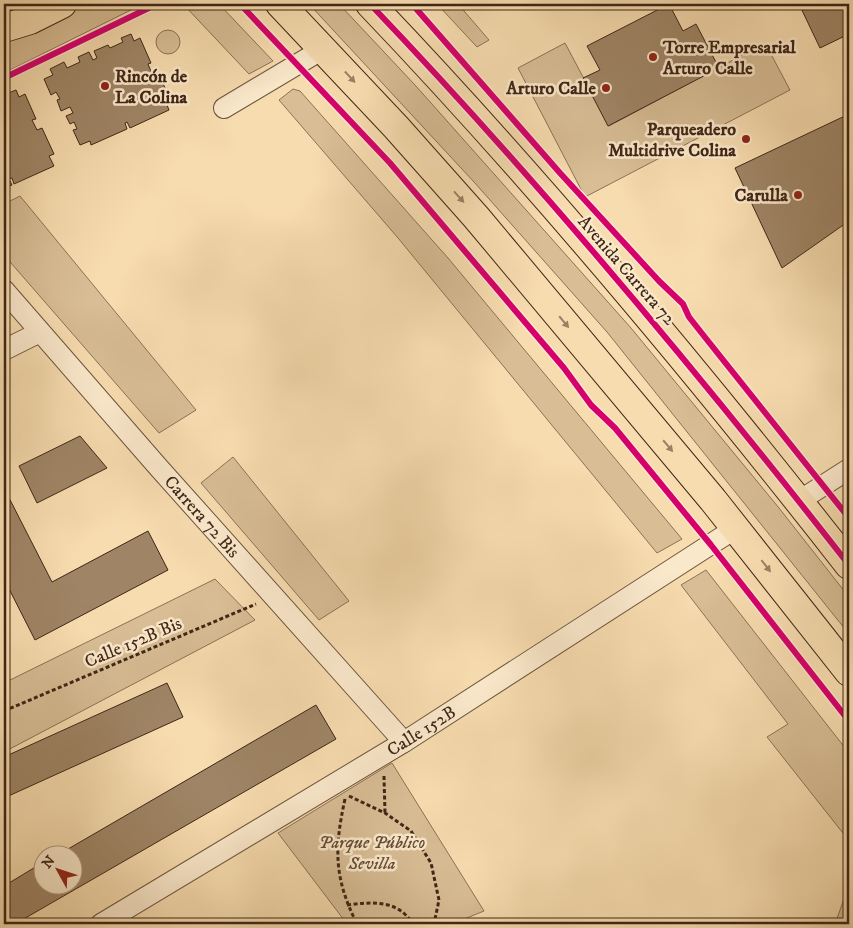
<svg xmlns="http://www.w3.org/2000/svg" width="853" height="928" font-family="'IM FELL DW Pica',serif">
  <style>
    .green { fill: #d8bd95; stroke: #8c7256 }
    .building { fill: #9f8566; stroke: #3f2616 }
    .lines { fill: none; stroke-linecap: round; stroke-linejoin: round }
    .minor-casing { stroke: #6d543c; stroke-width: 22 }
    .primary-casing { stroke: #3f2616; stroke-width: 30 }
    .trunk-casing { stroke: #3f2616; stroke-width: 30 }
    .path { stroke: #3f2616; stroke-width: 3; stroke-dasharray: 4 2.5; stroke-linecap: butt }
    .minor { stroke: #fae8cb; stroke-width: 20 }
    .primary { stroke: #f7dcaf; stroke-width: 28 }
    .trunk { stroke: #f7dcaf; stroke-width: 28 }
    .cycleway-casing { stroke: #fae8cb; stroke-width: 9 }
    .cycleway { stroke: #d6006c; stroke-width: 6 }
    .oneway { fill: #9b8162 }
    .poi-dot { fill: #8f2418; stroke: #fae8cb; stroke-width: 2 }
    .labels { text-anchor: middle; stroke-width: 5; stroke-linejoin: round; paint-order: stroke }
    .poi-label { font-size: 18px; font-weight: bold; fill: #3f2616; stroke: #fae8cb; text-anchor: end }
    .street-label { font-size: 18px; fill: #3f2616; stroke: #fae8cb }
    .park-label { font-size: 18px; font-style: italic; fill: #654c36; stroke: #fae8cb }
  </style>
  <rect width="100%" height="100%" fill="#f7dcaf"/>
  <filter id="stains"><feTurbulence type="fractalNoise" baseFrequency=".004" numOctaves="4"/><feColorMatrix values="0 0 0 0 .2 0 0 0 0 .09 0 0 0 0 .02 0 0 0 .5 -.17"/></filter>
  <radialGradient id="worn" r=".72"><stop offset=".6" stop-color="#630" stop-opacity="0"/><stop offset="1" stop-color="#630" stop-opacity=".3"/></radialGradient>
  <path class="green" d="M4 4H36L4 16Z
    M85 4H143L4 73V39L17 38Z
    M183 4H219L273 61 249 74Z
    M309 4H339L415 85 631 328 779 508 849 597V634L607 332 474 182Z
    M437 4H458L489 40 477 47Z
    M156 42a12 12 0 1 1 24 0a12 12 0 1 1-24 0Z
    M565 43 609 126 765 43 790 90 585 197 518 68Z
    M293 89 300 91 448 258 682 539 657 553 398 238 279 100Z
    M20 196 196 410 159 433 4 255V204Z
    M233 457 349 601 319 620 201 483Z
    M706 570 849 753V856L846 837 767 737 788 724 681 585Z
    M215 579 255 620 4 752V683Z
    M392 763 484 911 452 924H347L278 833Z
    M849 885V924H835Z"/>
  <path class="building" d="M669 4 683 31 696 24 719 68 608 126 583 78 600 70 587 46Z
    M799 4H849V34L820 48Z
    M131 34 134 41 140 38 151 63 148 64 152 74 158 71 169 98 165 100 169 110 130 128 127 122 125 123 127 129 91 145 90 141 80 145 73 130 77 129 74 122 70 124 66 116 73 113 70 107 61 111 57 100 60 99 56 92 51 95 44 79 53 75 50 69 64 62 67 68 80 62 78 57 89 52 93 60 97 58 94 51 108 45 110 48 123 42 121 38Z
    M16 90 19 97 25 94 36 119 32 120 37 130 42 128 54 154 49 156 54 166 14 184 12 178 9 179 12 185 4 188V100L7 98 6 94Z
    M849 114V221L782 268 735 168Z
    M80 436 107 468 37 503 19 466Z
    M4 488 52 582 148 531 168 570 35 640 4 579Z
    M167 683 183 717 4 798V757Z
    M316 705 336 739 15 924H4V886L42 863V886H72V856H56Z"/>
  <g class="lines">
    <g class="minor-casing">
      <g id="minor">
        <path d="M224 108 323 49"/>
        <path id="s1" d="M4 290 159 468 404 742"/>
        <path d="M4 350 40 332"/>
        <path d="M799 501 849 469"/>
        <path id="s2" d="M101 924 404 742 736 528"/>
      </g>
    </g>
    <g class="primary-casing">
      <path id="primary" d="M4 28 30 20 62 4"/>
    </g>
    <g class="trunk-casing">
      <path id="trunk" d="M280 4 396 127 476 217 713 500 849 672
        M370 4C540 182 698 372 849 565"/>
    </g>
    <path class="path" d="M4 711 256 604
      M384 776 385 813
      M349 796 385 813 411 831 431 863 439 900 434 924
      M345 799C334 849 334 878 357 924
      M347 905C373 902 397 899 413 924
      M848 924 849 922"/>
    <use href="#minor" class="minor"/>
    <use href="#primary" class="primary"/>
    <use href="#trunk" class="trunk"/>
    <g class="cycleway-casing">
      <path id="cycleway" d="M240 4 390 163 564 368 591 405 615 428 711 545 849 721
        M370 4C540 182 698 372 849 565
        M412 4 560 173 659 281 683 304 689 317 704 336 849 518
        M4 78 157 4"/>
    </g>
    <use href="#cycleway" class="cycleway"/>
  </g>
  <defs><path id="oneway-solid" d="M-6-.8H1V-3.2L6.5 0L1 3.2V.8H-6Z" transform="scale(1.25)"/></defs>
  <g class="oneway">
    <use href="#oneway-solid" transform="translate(350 77) rotate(47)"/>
    <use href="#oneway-solid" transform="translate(459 197) rotate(48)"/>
    <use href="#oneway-solid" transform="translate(564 322) rotate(50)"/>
    <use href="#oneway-solid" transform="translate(668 446) rotate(50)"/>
    <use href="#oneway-solid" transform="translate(766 566) rotate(52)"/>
  </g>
  <g class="poi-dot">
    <circle cx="653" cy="57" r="5"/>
    <circle cx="105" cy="86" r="5"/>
    <circle cx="606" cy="88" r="5"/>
    <circle cx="746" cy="139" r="5"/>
    <circle cx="798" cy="195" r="5"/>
  </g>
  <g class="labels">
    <g class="poi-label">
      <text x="663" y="53" text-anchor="start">Torre Empresarial<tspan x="663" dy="21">Arturo Calle</tspan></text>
      <text x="115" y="82" text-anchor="start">Rincón de<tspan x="115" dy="21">La Colina</tspan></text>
      <text x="596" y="94">Arturo Calle</text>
      <text x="736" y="135">Parqueadero<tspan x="736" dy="21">Multidrive Colina</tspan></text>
      <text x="788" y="201">Carulla</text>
    </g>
    <g class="street-label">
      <text transform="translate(627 270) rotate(49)" y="6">Avenida Carrera 72</text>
      <text dy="6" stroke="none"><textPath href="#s1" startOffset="301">Carrera 72 Bis</textPath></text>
      <text transform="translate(133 642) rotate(-23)" y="6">Calle 152B Bis</text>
      <text dy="6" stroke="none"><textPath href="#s2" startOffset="374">Calle 152B</textPath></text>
    </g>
    <g class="park-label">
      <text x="372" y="848">Parque Público<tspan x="372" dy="21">Sevilla</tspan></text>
    </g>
  </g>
  <rect width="853" height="928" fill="none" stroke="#f7dcaf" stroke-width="20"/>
  <rect x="5" y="5" width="843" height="918" fill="none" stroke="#3f2616" stroke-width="2.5"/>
  <rect x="10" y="10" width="833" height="908" fill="none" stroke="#3f2616"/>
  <g transform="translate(58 870) rotate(310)"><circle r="24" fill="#fae8cb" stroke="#af9a83"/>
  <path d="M0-4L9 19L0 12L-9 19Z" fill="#8f2418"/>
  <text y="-8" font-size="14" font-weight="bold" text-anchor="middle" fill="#3f2616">N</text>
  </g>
  <rect width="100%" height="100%" filter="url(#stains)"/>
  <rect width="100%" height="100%" fill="url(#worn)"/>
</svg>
